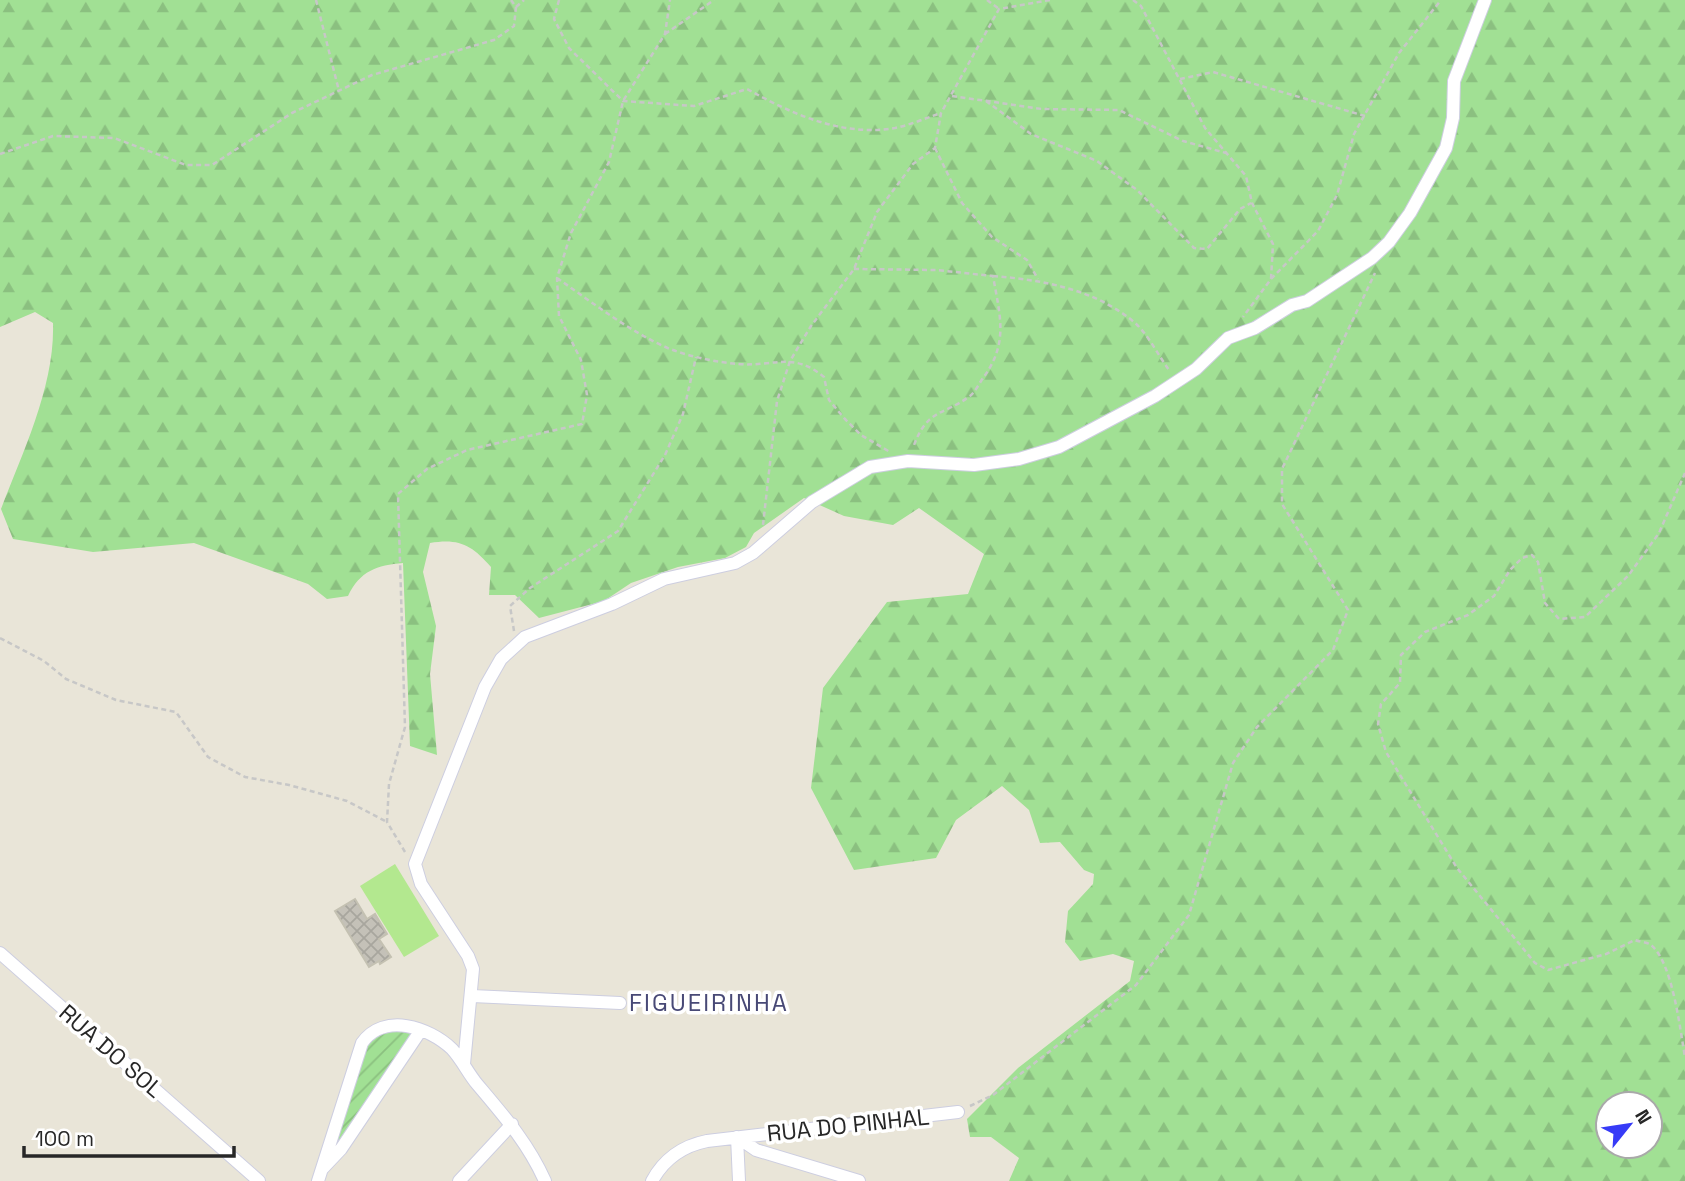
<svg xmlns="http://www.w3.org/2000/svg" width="1685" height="1181" font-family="'Space Grotesk',sans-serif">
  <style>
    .forest { fill: url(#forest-firs); fill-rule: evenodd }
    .garden { fill: url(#garden-furrows) }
    .pitch { fill: #b3e88f }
    .building { fill: url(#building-cross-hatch); stroke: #c4c1b2; stroke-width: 2 }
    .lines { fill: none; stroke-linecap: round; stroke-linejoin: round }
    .minor-casing { stroke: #cdcee0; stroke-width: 14 }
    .path { stroke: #c7c7c7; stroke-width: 2.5; stroke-dasharray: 5 3.5; stroke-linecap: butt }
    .minor { stroke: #fff; stroke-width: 12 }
    .labels { text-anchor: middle; stroke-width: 7; stroke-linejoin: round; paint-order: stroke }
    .street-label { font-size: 23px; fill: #272727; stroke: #fff }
    .neighbourhood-label { font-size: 24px; letter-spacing: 2px; fill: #484976; stroke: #fff }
  </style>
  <defs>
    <pattern id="forest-firs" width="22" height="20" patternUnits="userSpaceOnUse" patternTransform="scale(1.75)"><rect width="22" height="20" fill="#a1e094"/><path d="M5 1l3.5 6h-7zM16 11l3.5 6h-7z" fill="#8bc080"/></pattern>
    <pattern id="garden-furrows" width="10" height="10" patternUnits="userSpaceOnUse" patternTransform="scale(1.75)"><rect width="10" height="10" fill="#a1e094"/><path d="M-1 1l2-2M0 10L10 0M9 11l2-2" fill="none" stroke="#8bc080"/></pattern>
    <pattern id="building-cross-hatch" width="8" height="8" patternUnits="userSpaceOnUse" patternTransform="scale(1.75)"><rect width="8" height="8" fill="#c4c1b8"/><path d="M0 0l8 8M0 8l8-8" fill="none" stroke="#a8a69e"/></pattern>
  </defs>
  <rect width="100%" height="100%" fill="#e9e5d8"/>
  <path class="forest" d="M0 0H1685V1181H1009L1019 1158 991 1137H970L967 1119 1018 1068 1130 981 1134 961 1113 954 1080 961 1065 942 1068 911 1093 884 1094 874 1084 870 1060 842 1040 843 1029 810 1002 786 956 820 936 858 854 870 811 788 823 688 887 602 968 594 984 554 919 508 893 525 844 516 804 498 754 533 746 547 725 558 678 567 631 583 604 601 539 618 515 595H489L491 567C472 545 459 538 430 543L423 572 436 626 430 674 437 755 410 746 403 563C377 565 360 571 348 596L327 599 308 584 194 543 93 552 13 539 1 509C23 451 55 386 53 323L35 312 0 327ZM1608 1104H1650V1146H1608Z"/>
  <path class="garden" d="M421 1030 323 1169 371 1033Z"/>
  <path class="pitch" d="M395 864 439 936 404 957 360 886Z"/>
  <path class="building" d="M355 899 367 919 375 914 387 934 379 939 391 957 380 964 379 961 369 967 335 911Z"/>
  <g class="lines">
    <g class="minor-casing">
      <path id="minor" d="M0 953 259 1181
        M472 996 620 1003
        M464 1064 473 969 468 956 421 884 415 864 485 687 501 659 525 637 612 604 664 579 735 563 753 553 812 502 870 467 908 461 974 465 1019 459 1059 447 1155 396 1196 369 1228 338 1255 328 1292 305 1307 301 1372 258 1389 242 1410 213 1446 148 1453 118 1454 81 1485 0
        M737 1137 756 1150 859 1181
        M737 1137 739 1181
        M323 1168 341 1149 421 1030
        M318 1181 362 1043C384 1012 429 1027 452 1049 462 1060 468 1073 477 1084 504 1116 528 1143 545 1181
        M459 1181 512 1124
        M652 1181C664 1159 682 1146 707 1141L958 1112"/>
    </g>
    <path class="path" d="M316 0 339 91
      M559 0 554 19 569 48 623 101 694 106 747 89C792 114 842 137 895 128 910 125 926 118 941 113
      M987 0 999 9
      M1133 0 1141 6 1205 128 1246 176 1252 203 1273 244 1271 279 1243 317
      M516 7 524 0
      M665 34 714 0
      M1180 79 1213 72 1365 116
      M952 96 1042 109 1119 110 1183 141 1226 153
      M986 101 1031 134 1097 161 1137 190 1194 248 1207 249 1240 209 1251 203
      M935 148 962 203 992 237 1027 260 1038 279
      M0 154 53 136 114 138 186 165H212L292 113 372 75 494 40 514 26 516 7 511 0
      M854 269 936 270 993 276C1000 316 1009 343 983 378 979 384 975 392 970 396 943 416 927 408 913 448
      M993 276C1043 280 1094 289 1134 322 1148 334 1158 355 1169 370
      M557 278C593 303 630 332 670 349 691 357 716 362 738 364 773 367 793 351 824 377L829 400 844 418 861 435 890 452
      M1271 279 1318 231 1337 195 1354 134 1399 53 1441 0
      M1685 473 1659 533 1628 576 1585 617 1559 619 1545 603 1538 562 1532 555 1522 558 1510 570 1494 596 1468 615 1425 632 1401 655 1400 683 1381 704 1378 724 1386 752 1457 868 1535 963 1548 970 1606 954 1635 940C1640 942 1648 942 1651 945 1673 963 1680 1030 1685 1057
      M763 525 777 401 790 361 811 326 854 269 877 212 913 164 935 148 941 113 999 9 1050 0
      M514 631 510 606 530 588 618 531 665 455 683 414 696 357
      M0 638 44 661 66 679 116 700 176 712 208 757 245 777 289 785 347 801 387 822
      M405 852 387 822 389 784 405 727 398 494 427 469 467 450 582 424 587 395 581 360 559 316 557 278 571 233 609 162 623 101 665 34 670 0
      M970 1106 993 1095 1136 985 1189 915 1233 763 1257 727 1333 650 1348 610 1282 504V469L1375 273"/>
    <use href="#minor" class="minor"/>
  </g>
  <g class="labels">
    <g class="street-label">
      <text transform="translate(111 1051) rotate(41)" y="8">RUA DO SOL</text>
      <text transform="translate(848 1125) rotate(-6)" y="8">RUA DO PINHAL</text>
    </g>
    <g class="neighbourhood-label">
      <text x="709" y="1011">FIGUEIRINHA</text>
    </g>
  </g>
  <g transform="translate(1629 1125) rotate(60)"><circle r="33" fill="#ffffff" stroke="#a9a9a9" stroke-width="2"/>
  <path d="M0-5L12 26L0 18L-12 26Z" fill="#373bf7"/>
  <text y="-10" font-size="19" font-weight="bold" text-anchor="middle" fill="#272727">N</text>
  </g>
  <path d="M24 1146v10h210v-10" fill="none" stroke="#272727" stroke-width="3.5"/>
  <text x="35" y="1146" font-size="21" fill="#272727" stroke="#ffffff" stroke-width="5" paint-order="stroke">100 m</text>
</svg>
